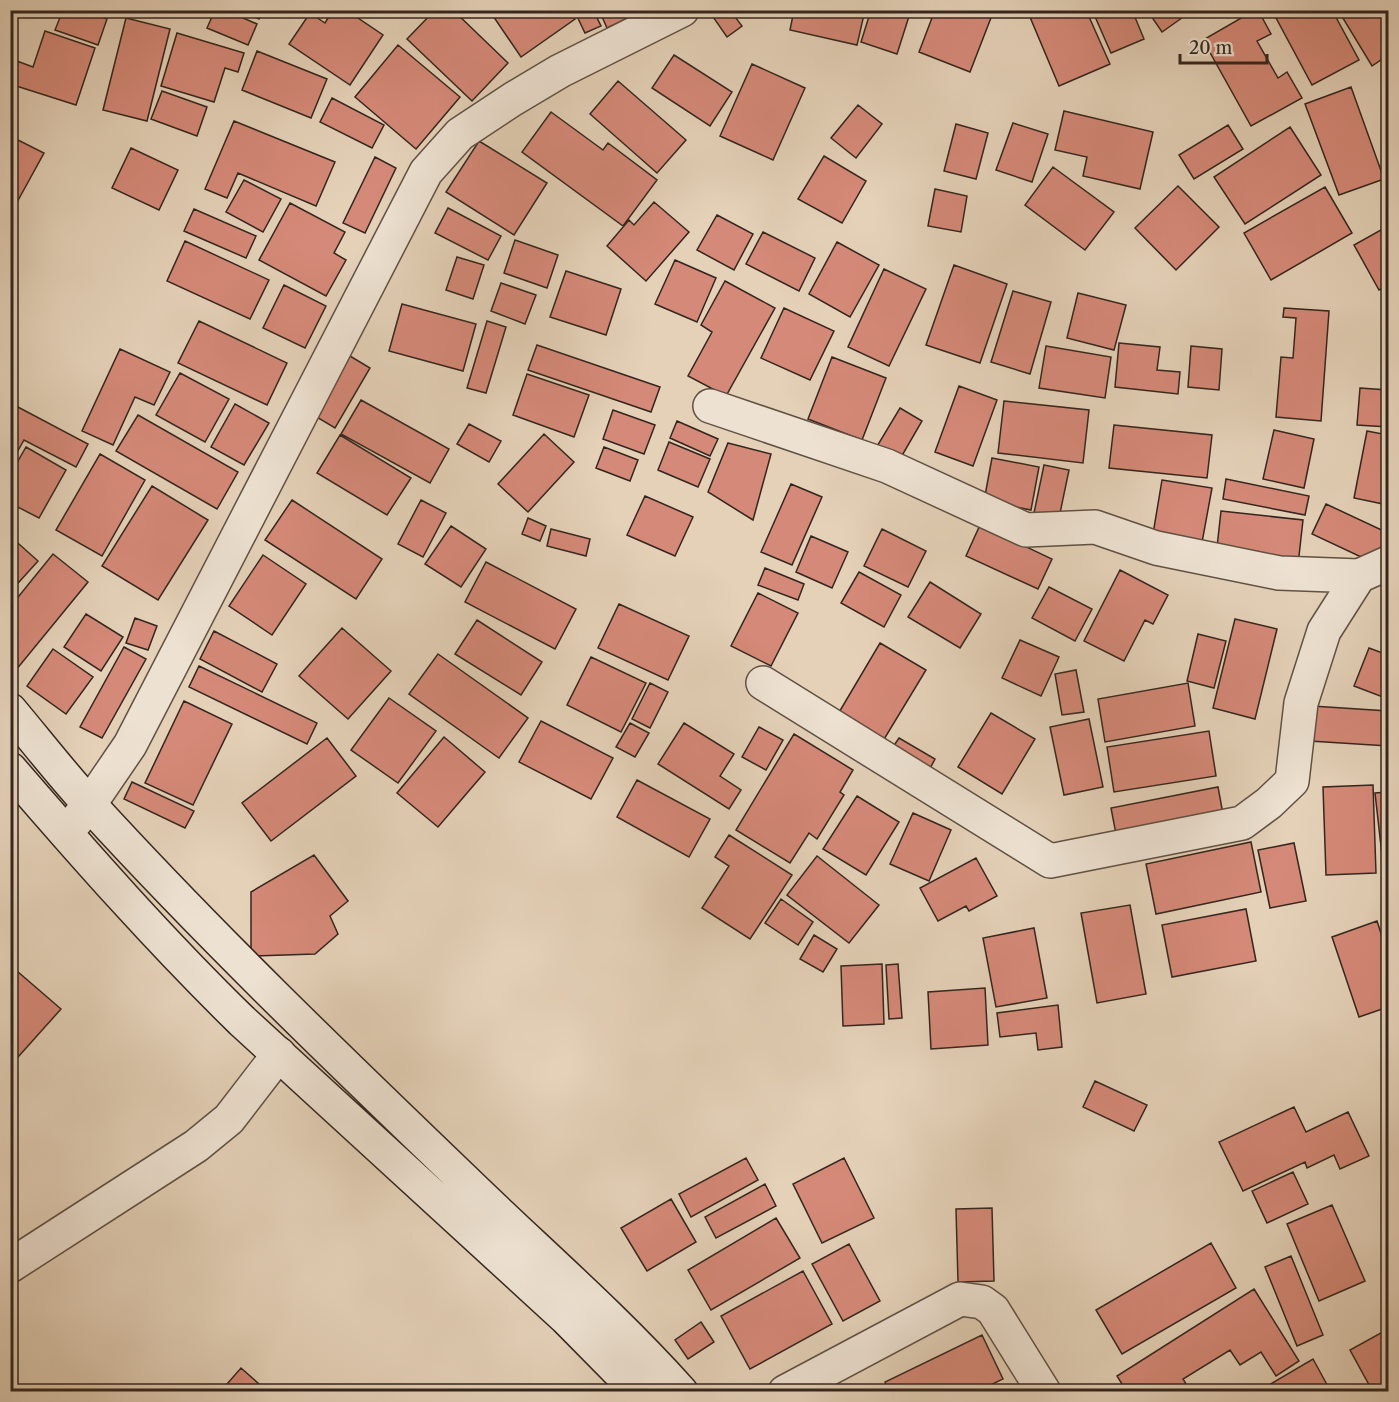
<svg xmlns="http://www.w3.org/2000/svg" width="1399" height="1402" font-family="'Libre Caslon Text',serif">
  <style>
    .building { fill: #d58978; stroke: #34261e; stroke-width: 1.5 }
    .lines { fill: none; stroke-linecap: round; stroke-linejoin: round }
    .minor-casing { stroke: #605144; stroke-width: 36 }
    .secondary-casing { stroke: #34261e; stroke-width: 36 }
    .minor { stroke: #ede1d1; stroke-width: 33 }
    .secondary { stroke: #ede1d1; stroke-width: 33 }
  </style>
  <rect width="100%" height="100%" fill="#e4d1b8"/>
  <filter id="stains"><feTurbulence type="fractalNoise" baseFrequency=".00333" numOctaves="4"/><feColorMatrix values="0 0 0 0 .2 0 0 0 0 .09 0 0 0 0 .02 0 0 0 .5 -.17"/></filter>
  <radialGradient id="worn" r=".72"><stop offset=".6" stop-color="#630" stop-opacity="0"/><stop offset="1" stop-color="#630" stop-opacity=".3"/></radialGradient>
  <path class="building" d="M63 10H84L107 19 98 45 55 30Z
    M215 10H225L257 24 248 45 207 28Z
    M240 10H263L259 19Z
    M333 10H346L383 35 350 85 289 44 310 13 325 23Z
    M435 10H453L508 63 472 101 407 39Z
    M489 10H569L575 19 521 57Z
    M574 10H593L601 26 585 33Z
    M599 10H645L607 28Z
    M716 10H730L742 26 727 37 711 14Z
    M746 10H782V12L746 17Z
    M794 10H865L857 45 790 30Z
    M871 10H911L897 54 861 42Z
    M935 10H994L970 72 919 52Z
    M1027 10H1086L1110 64 1059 86Z
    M1096 10H1132L1144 39 1111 53 1093 12Z
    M1147 10H1193L1162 32Z
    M1255 10H1258L1271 34 1257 41 1278 78 1287 72 1302 98 1251 126 1203 40Z
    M1286 10H1332L1359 60 1312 85 1275 16Z
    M1338 10H1388V55L1372 66Z
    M126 18 170 29 147 121 103 110Z
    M45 31 95 48 76 105 10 84 17 61 33 67Z
    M177 33 244 53 238 72 225 68 214 102 161 86Z
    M398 45 460 97 416 149 355 97Z
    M257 51 327 79 311 118 242 90Z
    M674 55 732 92 710 126 652 88Z
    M752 64 805 88 773 160 720 136Z
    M618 81 686 140 657 173 590 114Z
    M1351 87 1384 179 1339 195 1305 104Z
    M162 91 207 107 197 136 151 119Z
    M332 98 384 125 372 148 320 122Z
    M858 105 882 124 856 158 831 138Z
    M1064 111 1153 132 1140 189 1083 176 1087 157 1055 150Z
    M551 112 603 150 608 143 657 180 623 226 522 152Z
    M234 121 335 162 316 206 238 173 227 198 205 189Z
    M1013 123 1048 134 1032 182 996 170Z
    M956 124 988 133 976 179 944 171Z
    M1228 125 1243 149 1194 179 1179 155Z
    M1290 127 1321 175 1245 224 1214 177Z
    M10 136 44 153 10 215Z
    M479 141 547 183 514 235 446 192Z
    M131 148 178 170 159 210 112 188Z
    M824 156 866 181 842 223 798 199Z
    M375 157 396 168 365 233 343 223Z
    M1053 167 1114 212 1085 250 1025 205Z
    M244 180 281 199 263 232 226 212Z
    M1178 186 1219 227 1176 270 1135 228Z
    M1325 187 1352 233 1271 280 1244 233Z
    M935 189 967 196 961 232 928 226Z
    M654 202 689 232 646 281 607 246 629 220 634 225Z
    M290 203 345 232 334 253 346 260 326 296 259 260Z
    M448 208 501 236 488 260 435 233Z
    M194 209 256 236 246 258 184 231Z
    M717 215 753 234 734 270 697 250Z
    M1388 226V285L1379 290 1354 245Z
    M763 232 815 258 799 291 746 264Z
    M515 240 558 255 547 288 504 273Z
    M185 241 269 280 250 319 167 281Z
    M837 242 879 265 850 317 809 294Z
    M457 257 484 265 473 299 446 290Z
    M675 260 716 278 697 322 655 304Z
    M954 265 1007 284 980 363 926 345Z
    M884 269 926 289 889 366 848 347Z
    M566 271 621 289 606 335 550 317Z
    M725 281 775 308 726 396 688 376 712 332 701 325Z
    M501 283 536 295 525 324 491 311Z
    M284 285 326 306 305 348 263 328Z
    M1013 291 1051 302 1030 374 991 362Z
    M1078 293 1126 305 1114 350 1067 338Z
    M402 304 476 324 463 371 389 351Z
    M784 308 834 331 810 380 761 358Z
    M1284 308 1329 311 1321 421 1276 417 1281 357 1293 358 1296 318 1283 317Z
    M199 321 287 363 267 405 178 363Z
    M487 321 506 327 486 393 467 388Z
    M1119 343 1160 347 1157 370 1180 372 1178 394 1115 387Z
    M537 345 660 387 651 412 528 370Z
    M1046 346 1111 357 1105 398 1039 388Z
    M1191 346 1222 349 1219 390 1188 387Z
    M120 349 170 372 154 405 135 397 113 445 82 431Z
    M1388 349V378L1384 379 1382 350Z
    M345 353 370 368 335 428 310 413Z
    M832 357 886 378 862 440 808 419Z
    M180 373 229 399 205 442 156 415Z
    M527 374 589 395 574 437 513 415Z
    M959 386 997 400 973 466 935 452Z
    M1360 388 1388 390V427L1357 425Z
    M361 400 449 449 430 483 341 434Z
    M1004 401 1089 410 1083 463 998 453Z
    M235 404 269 423 244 465 211 447Z
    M16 406 88 444 76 467 24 440 10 465V415Z
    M900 408 922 421 896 466 873 453Z
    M613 410 655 425 644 454 603 439Z
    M138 415 238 472 217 509 116 451Z
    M677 421 718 439 710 456 670 438Z
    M469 424 501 441 489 462 457 444Z
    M1114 425 1212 435 1207 478 1109 468Z
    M1274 430 1314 439 1304 488 1263 479Z
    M1367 431 1388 435V505L1354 498Z
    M544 434 574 462 528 512 498 484Z
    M340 435 411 478 387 515 317 473Z
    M669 442 710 459 698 487 658 470Z
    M728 443 771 454 753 520 708 492Z
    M26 447 66 470 39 518 10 503V475Z
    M604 447 638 460 630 481 596 468Z
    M100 454 145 480 102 556 56 530Z
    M992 458 1039 467 1031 510 984 501Z
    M1044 465 1069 470 1059 518 1034 513Z
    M1226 479 1309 496 1305 515 1223 499Z
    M1162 480 1212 488 1201 548 1152 540Z
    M791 484 822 497 792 565 761 552Z
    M152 486 208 520 158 600 102 566Z
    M645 496 693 517 675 556 627 535Z
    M292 500 382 559 356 599 265 540Z
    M421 500 446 513 423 557 398 544Z
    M1326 504 1388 533V537L1376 564 1312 534Z
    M1221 511 1303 520 1298 565 1216 556Z
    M528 518 546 526 540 541 522 534Z
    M980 525 1052 559 1038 589 966 556Z
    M451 526 486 549 461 587 425 564Z
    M551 529 590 539 586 556 547 546Z
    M882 529 926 551 908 587 864 566Z
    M10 536 38 561 10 592Z
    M811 536 848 552 832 588 796 572Z
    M53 554 88 582 16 670 10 665V607Z
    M263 555 306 584 272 635 229 606Z
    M486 562 576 609 555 649 465 602Z
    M765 568 804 584 798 600 758 585Z
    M1120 570 1168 595 1153 624 1145 620 1124 661 1084 641Z
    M859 572 901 595 884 627 841 603Z
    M930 582 981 614 960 648 908 617Z
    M1049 587 1092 609 1075 641 1032 618Z
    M758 593 798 613 771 666 731 646Z
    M619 604 689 636 668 680 598 648Z
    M86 614 123 637 101 671 64 647Z
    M135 618 157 626 148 650 126 643Z
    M1235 619 1277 629 1255 719 1213 708Z
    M477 620 542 662 521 695 455 654Z
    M342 628 391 671 348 719 299 676Z
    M214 631 277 664 262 692 200 659Z
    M1198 634 1226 641 1214 688 1187 681Z
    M1020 640 1059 657 1041 696 1002 678Z
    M880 643 926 670 883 741 838 714Z
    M124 647 146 659 102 738 80 727Z
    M1369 648 1388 655V699L1354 686Z
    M53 649 93 677 66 714 27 686Z
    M438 654 528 718 499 758 409 694Z
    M591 657 646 683 621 732 567 705Z
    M199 666 317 723 307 744 189 687Z
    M1076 670 1084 712 1062 715 1055 674Z
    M650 683 668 692 650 728 632 719Z
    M1188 683 1195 726 1105 742 1098 699Z
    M389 698 436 731 398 783 351 750Z
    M184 701 232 724 193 805 145 783Z
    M1312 706 1388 711V746L1310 741Z
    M991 713 1035 739 1002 794 958 767Z
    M1089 719 1103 787 1064 795 1050 727Z
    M541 721 613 758 591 799 519 762Z
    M630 723 649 733 635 757 616 747Z
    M684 723 734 754 720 776 741 790 729 809 658 764Z
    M759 727 783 740 766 770 742 757Z
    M1209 731 1216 776 1114 792 1107 747Z
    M794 734 853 770 840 792 844 795 817 839 809 833 790 863 736 830Z
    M444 737 485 772 438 827 397 793Z
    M327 738 356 776 271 841 242 803Z
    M899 738 935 759 925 778 887 756Z
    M637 780 710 819 689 857 617 817Z
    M132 782 194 811 185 828 124 799Z
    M1373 785 1376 873 1326 875 1323 787Z
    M1218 787 1223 814 1116 834 1111 808Z
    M1388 792V863L1383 864 1375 793Z
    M857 796 899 822 866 875 823 849Z
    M913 813 951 830 929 881 890 864Z
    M729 835 792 875 750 939 702 908 729 866 715 857Z
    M1251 842 1261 892 1156 914 1146 864Z
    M1294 843 1306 901 1270 908 1258 850Z
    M314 855 348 901 330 916 338 934 315 954 251 956V892Z
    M817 856 879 905 849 943 787 895Z
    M976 858 997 896 969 911 966 906 938 921 920 888Z
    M781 899 813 922 798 945 765 923Z
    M1130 905 1146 994 1097 1003 1081 913Z
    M1246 909 1256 961 1172 977 1162 925Z
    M1377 921 1388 955V1007L1359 1017 1332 937Z
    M1034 928 1047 998 996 1007 983 938Z
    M814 935 837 949 823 972 800 959Z
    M882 964 884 1024 843 1026 841 966Z
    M898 964 902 1018 889 1019 886 965Z
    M10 965 61 1009 10 1066Z
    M985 988 988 1045 931 1049 928 992Z
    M1058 1005 1062 1047 1038 1050 1036 1033 1000 1037 997 1013Z
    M1095 1081 1147 1105 1134 1131 1083 1107Z
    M1294 1107 1306 1132 1348 1112 1369 1156 1340 1169 1334 1155 1307 1168 1305 1162 1243 1191 1219 1142Z
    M746 1158 758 1180 691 1217 679 1194Z
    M844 1158 874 1218 822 1243 793 1184Z
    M1293 1172 1308 1204 1267 1223 1252 1191Z
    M765 1184 776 1206 716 1238 705 1217Z
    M671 1199 696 1242 647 1271 621 1228Z
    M1332 1205 1365 1281 1319 1301 1287 1224Z
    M992 1208 994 1281 958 1282 956 1209Z
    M776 1218 800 1258 711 1310 688 1270Z
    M1211 1243 1236 1288 1122 1354 1096 1310Z
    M849 1244 880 1301 843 1321 812 1264Z
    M1291 1256 1323 1335 1297 1346 1265 1267Z
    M803 1271 832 1324 750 1369 721 1316Z
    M1254 1289 1299 1361 1276 1376 1261 1352 1240 1365 1230 1350 1183 1379 1191 1392H1127L1117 1376Z
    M701 1322 714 1342 688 1359 675 1340Z
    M1388 1329V1392H1373L1350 1350Z
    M982 1335 1003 1379 976 1392H890L885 1382Z
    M1313 1359 1331 1392H1257Z
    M241 1368 268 1392H220Z"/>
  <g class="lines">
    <g class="minor-casing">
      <path id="minor" d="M710 406 887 466 1026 530 1095 527 1156 548 1279 573 1359 576 1388 563
        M763 683 1050 861 1242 823 1269 803 1292 781 1301 703 1324 631 1359 576
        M66 833 89 805 130 745 426 172 460 134 513 99 560 71 682 10
        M10 1266 196 1146 229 1119 279 1054
        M785 1392 960 1299 982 1302 993 1310 1044 1392"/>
    </g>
    <g class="secondary-casing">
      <path id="secondary" d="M10 710C37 742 63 776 91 806 210 936 337 1058 464 1180 537 1251 612 1315 681 1392
        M10 769C85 856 161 942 242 1021L566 1318 639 1392"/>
    </g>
    <use href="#minor" class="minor"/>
    <use href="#secondary" class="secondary"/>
  </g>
  <rect width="1399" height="1402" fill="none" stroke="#e4d1b8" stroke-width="36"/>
  <rect x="12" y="12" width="1375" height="1378" fill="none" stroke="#34261e" stroke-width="3"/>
  <rect x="18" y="18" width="1363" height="1366" fill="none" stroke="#34261e" stroke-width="1.5"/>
  <path d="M1180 54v9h87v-9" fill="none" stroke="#34261e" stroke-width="3"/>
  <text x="1189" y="54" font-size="18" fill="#34261e" stroke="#ede1d1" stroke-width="4.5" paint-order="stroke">20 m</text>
  <rect width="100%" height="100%" filter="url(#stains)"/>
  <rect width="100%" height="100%" fill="url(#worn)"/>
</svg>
